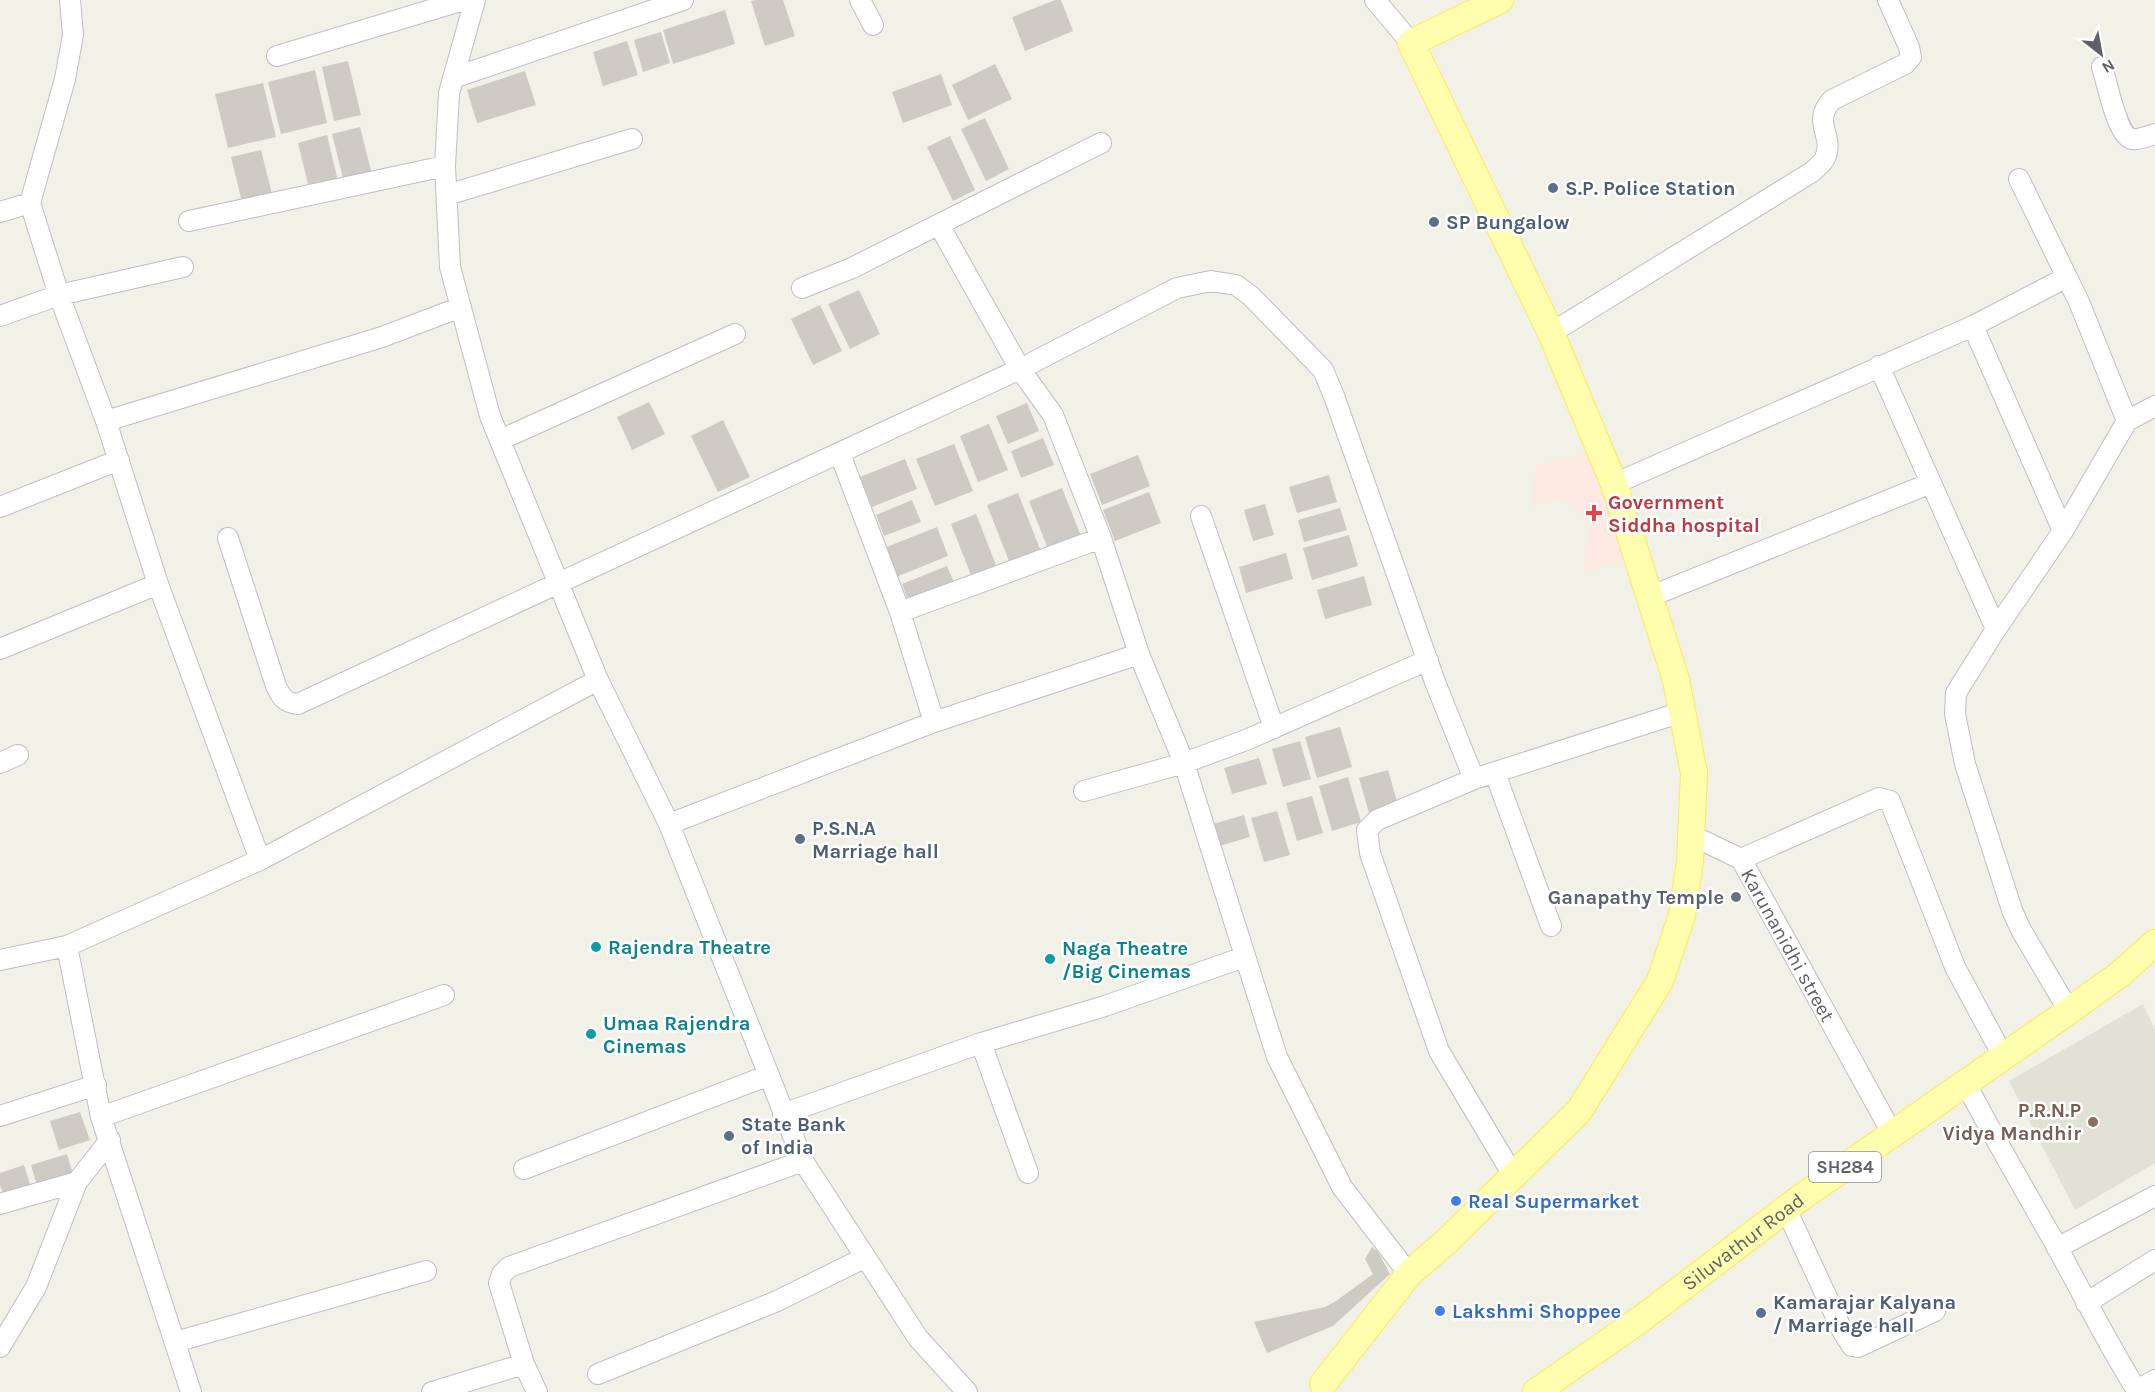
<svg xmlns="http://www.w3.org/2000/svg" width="2155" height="1392" font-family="Karla,sans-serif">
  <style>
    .education { fill: #e2e1d6 }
    .medical { fill: #feeae3 }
    .building { fill: #cdcbc4 }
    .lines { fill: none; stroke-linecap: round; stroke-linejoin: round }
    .minor-casing { stroke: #bebfc6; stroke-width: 22 }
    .major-casing { stroke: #ffe952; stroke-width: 28 }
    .minor { stroke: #fff; stroke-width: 20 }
    .major { stroke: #fffeae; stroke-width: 26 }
    .service-dot { fill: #5c6f8a; stroke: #fff; stroke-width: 2 }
    .health-dot { fill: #e0444e; stroke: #fff; stroke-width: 2 }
    .worship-dot { fill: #6b7280; stroke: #fff; stroke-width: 2 }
    .culture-dot { fill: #0f9aa8; stroke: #fff; stroke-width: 2 }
    .education-dot { fill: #8d6e63; stroke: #fff; stroke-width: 2 }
    .shop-dot { fill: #3f7fe0; stroke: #fff; stroke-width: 2 }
    .labels { text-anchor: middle; stroke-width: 5; stroke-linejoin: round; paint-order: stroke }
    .shield { fill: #fff; stroke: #8e9096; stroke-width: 1.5 }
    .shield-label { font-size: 18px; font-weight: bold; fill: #5e6169 }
    .service-label { font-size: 20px; font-weight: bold; fill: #4e5e75; stroke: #fff; text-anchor: start }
    .health-label { font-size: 20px; font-weight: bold; fill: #be3a42; stroke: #fff; text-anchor: start }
    .worship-label { font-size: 20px; font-weight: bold; fill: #5b616d; stroke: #fff; text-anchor: end }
    .street-label { font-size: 20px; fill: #5e6169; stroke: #fff }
    .culture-label { font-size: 20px; font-weight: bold; fill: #0d838f; stroke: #fff; text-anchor: start }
    .education-label { font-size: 20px; font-weight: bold; fill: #785e54; stroke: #fff; text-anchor: end }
    .shop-label { font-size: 20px; font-weight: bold; fill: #366cbe; stroke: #fff; text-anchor: start }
  </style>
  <rect width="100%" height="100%" fill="#f2f1e7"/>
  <path class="education" d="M2143 1004 2155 1030V1163L2075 1210 2009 1081Z"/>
  <path class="medical" d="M1589 452 1623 559 1583 574 1589 520 1563 499 1530 506 1536 466Z"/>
  <path class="building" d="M756 0H783L795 36 765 46 751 1Z
    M1055 0H1061L1073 31 1025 51 1012 17Z
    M725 10 735 44 673 64 663 30Z
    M661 32 670 63 643 72 634 40Z
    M627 41 638 75 603 86 593 52Z
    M348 61 361 115 334 121 322 67Z
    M995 64 1012 99 968 120 952 85Z
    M315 70 327 123 281 134 268 82Z
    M525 71 536 105 477 123 467 90Z
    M941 74 952 105 903 123 892 92Z
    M263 83 276 137 228 148 215 94Z
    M985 118 1009 169 986 181 961 129Z
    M360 127 372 175 344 182 332 134Z
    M327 135 338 181 309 188 298 143Z
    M950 136 975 190 953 201 927 147Z
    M261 150 272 194 242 202 231 157Z
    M859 290 880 334 850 349 828 304Z
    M820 305 842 351 813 365 791 319Z
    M649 402 665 434 632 450 617 417Z
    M1027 403 1039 431 1008 444 996 416Z
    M723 420 750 477 718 492 691 436Z
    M989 424 1008 470 978 482 960 436Z
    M1043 438 1054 465 1021 478 1011 451Z
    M954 444 973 491 935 506 916 459Z
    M1138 455 1150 486 1102 505 1090 474Z
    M905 459 917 489 872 507 860 477Z
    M1329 475 1337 502 1297 513 1289 487Z
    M1062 488 1081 536 1048 549 1029 501Z
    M1149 492 1161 523 1115 541 1103 510Z
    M1018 493 1040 549 1009 561 987 505Z
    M912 500 921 522 884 536 876 515Z
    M1265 504 1274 535 1253 541 1244 510Z
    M1340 508 1347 530 1304 542 1298 520Z
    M976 514 996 565 971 575 951 524Z
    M937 527 948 556 896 577 884 548Z
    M1349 535 1358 566 1312 580 1303 548Z
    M1286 553 1293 579 1246 593 1239 567Z
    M947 566 955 585 909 603 902 584Z
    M1364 576 1372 605 1325 619 1317 590Z
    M1340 727 1352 767 1317 778 1305 737Z
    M1300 741 1311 779 1283 787 1272 749Z
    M1259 758 1267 784 1232 794 1224 768Z
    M1388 770 1398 805 1369 813 1359 778Z
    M1348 777 1361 822 1332 831 1319 786Z
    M1312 796 1323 833 1297 841 1286 803Z
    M1277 811 1290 855 1264 862 1251 818Z
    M1244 815 1250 837 1219 846 1213 824Z
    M80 1112 90 1140 59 1150 50 1121Z
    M67 1154 74 1178 38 1189 31 1165Z
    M24 1165 32 1191 5 1200 0 1185V1173Z
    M1372 1247 1378 1252 1390 1274 1333 1326 1267 1353 1254 1322 1325 1307 1336 1301 1373 1274 1365 1259Z"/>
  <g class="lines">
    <g class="minor-casing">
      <path id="minor" d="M70 0 73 35 65 79 30 203 59 295 106 421 158 584 260 860
        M475 0 449 93 445 166 450 267 490 416 598 680 669 824 803 1161 918 1338 967 1392
        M860 0 873 25
        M1375 0 1411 43
        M277 56 464 0
        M2102 67C2107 82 2117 136 2132 139 2139 140 2148 136 2155 134
        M453 78 683 0
        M2019 179 2079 302 2127 421
        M447 195 632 139
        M0 212 30 203
        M189 221 445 166
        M939 225 1020 369 1053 415 1101 538 1139 654 1184 763 1277 1057 1342 1187 1409 1274
        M802 288 852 268 1101 143
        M0 316 59 295 183 267
        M1973 326 2063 531
        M1551 333 1812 172C1816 168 1823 163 1825 158 1835 136 1811 122 1832 100L1905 64 1911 57 1909 47 1888 0
        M1879 366 1996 629
        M106 421 382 337 461 307
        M500 440 735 334
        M840 454 900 612 934 722
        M1614 484 1973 326 2067 277
        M0 507 119 460
        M1201 516 1274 728
        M228 538 276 686C281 697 285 703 298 704L1020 369 1177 288 1211 281 1236 285 1251 296 1323 370 1334 396 1435 682 1474 779
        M1649 597 1931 483
        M900 612 1101 538
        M0 649 158 584
        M0 763 18 755
        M1495 773 1551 926
        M1084 791 1184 763 1246 740 1428 660
        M669 824 934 722 1139 654
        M1691 835 1741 859
        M67 946 101 1117 191 1392
        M0 960 67 946 260 860 598 680
        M2069 1011 2021 930 2012 910 1965 764 1955 714 1956 693 1996 629 2063 531 2127 421 2155 406
        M981 1043 1028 1173
        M1965 1082C1994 1138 2026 1192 2057 1247 2084 1296 2108 1345 2138 1392
        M783 1114 981 1043 1105 1006 1244 957
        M0 1116 96 1085
        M101 1117 444 995
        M1892 1133 1741 859 1879 798 1890 801 1955 967 2003 1056
        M524 1169 769 1075
        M1513 1175 1439 1051 1370 853 1367 830 1377 820 1474 779 1682 712
        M0 1204 77 1182
        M1786 1209 1843 1332 1852 1346 1858 1347 1935 1311
        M2057 1248 2155 1196
        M2086 1303 2155 1260
        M175 1342 426 1271
        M0 1347 36 1287 77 1182 110 1140
        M598 1374 777 1301 864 1258
        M2137 1390 2155 1380
        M432 1392 524 1364
        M537 1392 524 1364 499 1283 502 1274 509 1267 803 1161"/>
    </g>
    <g class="major-casing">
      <g id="major">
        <path d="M1323 1384 1409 1274 1448 1240 1579 1111 1660 981 1682 915 1690 861 1694 773 1676 680 1614 484 1551 333 1411 43 1500 0"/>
        <path id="s1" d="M1536 1392 1641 1319 1799 1199 2069 1011 2120 974 2155 943"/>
      </g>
    </g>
    <use href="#minor" class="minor"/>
    <use href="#major" class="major"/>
  </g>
  <g class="service-dot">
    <circle cx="1553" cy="188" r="6"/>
    <circle cx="1434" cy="222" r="6"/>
    <circle cx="800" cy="839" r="6"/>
    <circle cx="729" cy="1136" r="6"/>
    <circle cx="1761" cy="1313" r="6"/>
  </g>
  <path class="health-dot" d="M1591 504h6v6h6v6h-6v6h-6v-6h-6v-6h6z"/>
  <circle class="worship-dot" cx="1736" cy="897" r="6"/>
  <g class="culture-dot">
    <circle cx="596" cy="947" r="6"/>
    <circle cx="1050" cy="959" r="6"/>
    <circle cx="591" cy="1034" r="6"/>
  </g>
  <circle class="education-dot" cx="2093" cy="1122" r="6"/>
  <g class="shop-dot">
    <circle cx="1456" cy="1201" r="6"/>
    <circle cx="1440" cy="1311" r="6"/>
  </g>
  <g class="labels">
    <rect class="shield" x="1809" y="1152" width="72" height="30" rx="4.5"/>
    <g class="shield-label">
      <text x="1845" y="1173">SH284</text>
    </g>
    <g class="service-label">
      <text x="1565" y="195">S.P. Police Station</text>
      <text x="1446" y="229">SP Bungalow</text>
      <text x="812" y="835">P.S.N.A<tspan x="812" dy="23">Marriage hall</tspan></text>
      <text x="741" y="1131">State Bank<tspan x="741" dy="23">of India</tspan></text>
      <text x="1773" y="1309">Kamarajar Kalyana<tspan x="1773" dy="23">/ Marriage hall</tspan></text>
    </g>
    <g class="health-label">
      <text x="1608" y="509">Government<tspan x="1608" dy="23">Siddha hospital</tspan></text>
    </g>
    <g class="worship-label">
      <text x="1724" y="904">Ganapathy Temple</text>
    </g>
    <g class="street-label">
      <text transform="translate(1788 945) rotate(61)" y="7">Karunanidhi street</text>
      <text dy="7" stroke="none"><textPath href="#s1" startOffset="256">Siluvathur Road</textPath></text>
    </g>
    <g class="culture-label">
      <text x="608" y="954">Rajendra Theatre</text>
      <text x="1062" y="955">Naga Theatre<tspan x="1062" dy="23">/Big Cinemas</tspan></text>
      <text x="603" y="1030">Umaa Rajendra<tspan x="603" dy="23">Cinemas</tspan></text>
    </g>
    <g class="education-label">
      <text x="2081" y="1117">P.R.N.P<tspan x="2081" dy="23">Vidya Mandhir</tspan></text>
    </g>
    <g class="shop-label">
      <text x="1468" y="1208">Real Supermarket</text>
      <text x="1452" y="1318">Lakshmi Shoppee</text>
    </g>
  </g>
  <g transform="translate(2101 54) rotate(149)" stroke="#ffffff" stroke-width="4.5" paint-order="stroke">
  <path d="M0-4.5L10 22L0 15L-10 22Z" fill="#5e6169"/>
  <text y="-9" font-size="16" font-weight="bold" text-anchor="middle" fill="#5e6169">N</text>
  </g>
</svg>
